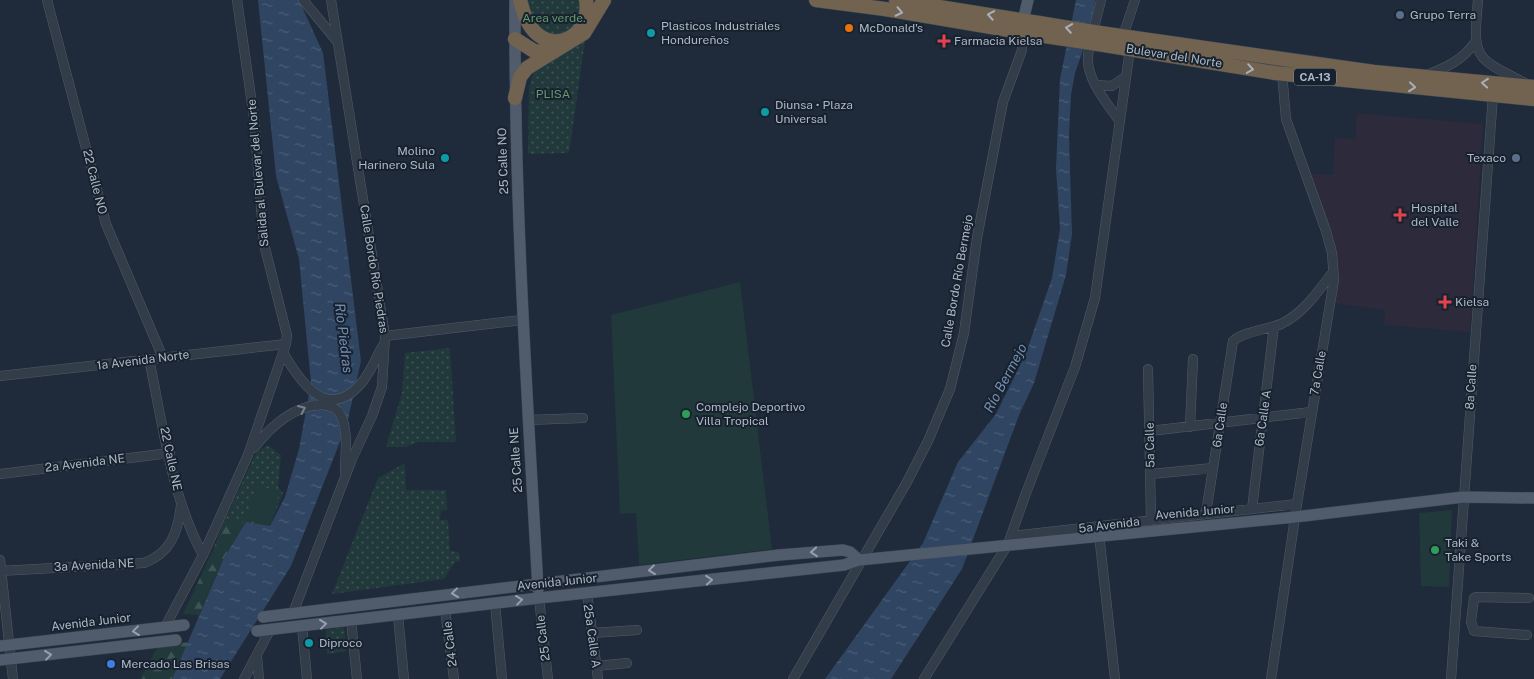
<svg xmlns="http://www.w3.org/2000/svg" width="1534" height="679" font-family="'Public Sans',sans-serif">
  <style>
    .medical { fill: #2d2b3b }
    .forest { fill: url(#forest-firs) }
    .park { fill: url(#park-dots) }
    .pitch { fill: #21393b }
    .water { fill: url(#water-ripples) }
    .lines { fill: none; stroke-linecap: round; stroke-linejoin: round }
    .minor-casing { stroke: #505b68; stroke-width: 10 }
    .major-casing { stroke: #3c4654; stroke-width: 12 }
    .highway-casing { stroke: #3d4855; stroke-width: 15 }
    .minor { stroke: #333d4a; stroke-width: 9 }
    .major { stroke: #505c6b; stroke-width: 11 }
    .highway { stroke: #71634f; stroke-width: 14 }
    .highway-bridge-casing { stroke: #3d4855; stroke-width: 15; stroke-linecap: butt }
    .highway-bridge { stroke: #71634f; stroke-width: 14 }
    .oneway { stroke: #a7b0bb }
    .oneway2 { stroke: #76818f }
    .oneway3 { stroke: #96a1b0 }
    .service-dot { fill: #5c6f8a; stroke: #18222f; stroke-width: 2 }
    .food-dot { fill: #e8710a; stroke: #18222f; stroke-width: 2 }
    .culture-dot { fill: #0f9aa8; stroke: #18222f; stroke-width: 2 }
    .health-dot { fill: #e0444e; stroke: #18222f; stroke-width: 2 }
    .leisure-dot { fill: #2e9e5b; stroke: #18222f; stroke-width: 2 }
    .shop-dot { fill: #3f7fe0; stroke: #18222f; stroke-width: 2 }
    .labels { text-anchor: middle; stroke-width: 4; stroke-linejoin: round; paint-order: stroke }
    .shield { fill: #18222f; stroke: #808b99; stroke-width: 1 }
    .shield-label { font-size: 11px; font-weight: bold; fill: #adb8c7 }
    .poi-label { font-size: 12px; fill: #adb8c7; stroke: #18222f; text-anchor: start }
    .park-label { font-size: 12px; fill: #63996e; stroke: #18222f }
    .street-label { font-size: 12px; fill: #adb8c7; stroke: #18222f }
    .water-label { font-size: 14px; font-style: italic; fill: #738eb2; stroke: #18222f }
  </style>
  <defs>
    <pattern id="forest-firs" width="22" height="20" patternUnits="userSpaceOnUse" patternTransform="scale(1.25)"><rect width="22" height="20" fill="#21393b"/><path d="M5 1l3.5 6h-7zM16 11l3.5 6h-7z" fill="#3f5456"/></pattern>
    <pattern id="park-dots" width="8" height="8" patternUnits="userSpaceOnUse" patternTransform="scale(1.25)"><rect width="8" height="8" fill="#21393b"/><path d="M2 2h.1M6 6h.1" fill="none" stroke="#3f5456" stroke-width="1.8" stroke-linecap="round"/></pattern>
    <pattern id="water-ripples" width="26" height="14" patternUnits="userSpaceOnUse" patternTransform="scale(1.25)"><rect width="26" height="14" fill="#2f4561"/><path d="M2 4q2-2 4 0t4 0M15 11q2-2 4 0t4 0" fill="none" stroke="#4a5e76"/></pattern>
  </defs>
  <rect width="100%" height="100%" fill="#1f2b3a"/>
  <path class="medical" d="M1357 113 1483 124 1470 332 1384 325 1385 310 1334 303 1336 285 1306 173 1333 175 1335 138 1355 139Z"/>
  <path class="forest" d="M224 520 246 523 224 558 199 615 183 614 214 548Z
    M189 642 172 679H140L158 646Z"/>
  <path class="park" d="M523 0H583V20L564 37 538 31Z
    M585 41 569 153 528 154 529 88 533 73Z
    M450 348 456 442H418L406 447H386L402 393 405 353Z
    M268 445 281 455 278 487 283 493 270 526 225 520 256 453Z
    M405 463 406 490H446L447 510 441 511 440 520H448L450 551 459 552 460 561 455 562 444 579 332 594 378 478Z
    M344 627 347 651 327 654 326 630Z"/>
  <path class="pitch" d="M740 282 772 549 639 565 636 513 620 514 611 315Z
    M257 485 279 492 270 526 246 519Z
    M1452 510 1449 587 1421 586 1419 513Z"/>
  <path class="water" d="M258 0H299L323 53 361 361 347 424 291 566 220 679H172L224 558 246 522 270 526 285 497 299 449 311 383 299 259 276 176Z
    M1076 0H1095L1093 21 1075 73 1071 95 1069 135 1072 234 1066 275 1034 383 1019 415 962 569 891 679H825L923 543 958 462 996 414 1026 353 1052 278 1060 229 1056 168 1060 79Z"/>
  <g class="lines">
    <g class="minor-casing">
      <path id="minor" d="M47 0 106 224 163 358
        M303 0 336 40
        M1101 0C1097 18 1090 38 1088 56 1086 80 1108 104 1120 122
        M1478 0C1473 58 1473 57 1525 83
        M1123 36 1135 0
        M1427 75C1447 67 1463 60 1475 42
        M1096 85 1112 86 1125 77
        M385 336 522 320
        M284 354C302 385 329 423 363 381 371 371 376 358 382 347
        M149 359C163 425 171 496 203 555
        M1148 369 1151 520
        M0 376 286 344
        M528 420 583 418
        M1190 427 1193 359
        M1150 431 1311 412
        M254 448C270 427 296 403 324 405 331 406 337 408 340 414 349 429 345 455 345 472
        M0 474 170 453
        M1151 474 1213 468
        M1252 509 1274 326
        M1206 513 1233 341C1245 331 1266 330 1281 324 1303 314 1319 290 1333 272
        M1099 534 1115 679
        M1011 536 1297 504
        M0 560 13 679
        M0 571 144 563C171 553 178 532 181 505
        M587 593 598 679
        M539 598 548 679
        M495 603 502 679
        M445 609 454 679
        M293 613 352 459 372 416 382 387 385 336 331 0
        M398 615 404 679
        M351 620 357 679
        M302 626 307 679
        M165 627 203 555 248 455 286 344 287 335 264 244 254 118 237 0
        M592 633 637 630
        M1527 635 1474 631 1471 622 1474 598 1476 597 1529 598
        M257 657 259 679
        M596 666 627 663
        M244 679 270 630
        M793 679 907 482 928 441 950 389 964 333 977 238 1003 102 1022 50V32
        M924 679 1008 544 1026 493 1075 367 1095 298 1130 49
        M1271 679 1297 504 1334 280 1332 253 1326 231 1286 119 1282 73
        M1451 679 1493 95"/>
    </g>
    <g class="major-casing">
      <path id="major" d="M515 0C514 197 527 392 538 589
        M1023 21 1028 0
        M263 617 779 555 843 550 850 552 859 560
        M257 631 539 598 844 565 859 560 1295 517 1463 497 1534 498
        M0 646 184 625
        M0 660 176 640"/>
    </g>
    <g class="highway-casing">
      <path id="highway" d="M520 0C523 11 526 23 535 32 558 55 592 32 586 0
        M816 0 885 9 1038 35
        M896 0 1039 23
        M1100 33 1374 72 1534 87
        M515 39 534 51 550 52
        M1098 44 1275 73 1534 99
        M515 98 520 77 527 68 584 33 604 0"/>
    </g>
    <use href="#minor" class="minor"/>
    <use href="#major" class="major"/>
    <use href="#highway" class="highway"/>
    <g class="highway-bridge-casing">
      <path id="highway-bridge" d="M1039 23 1100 33
        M1038 35 1098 44"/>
    </g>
    <use href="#highway-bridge" class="highway-bridge"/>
  </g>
  <defs><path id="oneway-chevron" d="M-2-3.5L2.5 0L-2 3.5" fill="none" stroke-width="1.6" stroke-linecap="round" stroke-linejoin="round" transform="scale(1.25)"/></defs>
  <g class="oneway">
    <use href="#oneway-chevron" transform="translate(899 12) rotate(12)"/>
    <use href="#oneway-chevron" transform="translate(991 15) rotate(-170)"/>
    <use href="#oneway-chevron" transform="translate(1069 28) rotate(-171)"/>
    <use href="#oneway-chevron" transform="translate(1250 69) rotate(9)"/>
    <use href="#oneway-chevron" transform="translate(1485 83) rotate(-175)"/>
    <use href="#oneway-chevron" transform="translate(1412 87) rotate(6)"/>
  </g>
  <use class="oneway2" href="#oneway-chevron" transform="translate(302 409) rotate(-25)"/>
  <g class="oneway3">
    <use href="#oneway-chevron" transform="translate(814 552) rotate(175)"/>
    <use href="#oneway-chevron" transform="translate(652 570) rotate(173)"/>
    <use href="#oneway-chevron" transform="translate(709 580) rotate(-5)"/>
    <use href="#oneway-chevron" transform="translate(455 593) rotate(173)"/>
    <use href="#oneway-chevron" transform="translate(519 600) rotate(-7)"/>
    <use href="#oneway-chevron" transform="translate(323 624) rotate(-7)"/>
    <use href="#oneway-chevron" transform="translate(136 631) rotate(173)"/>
    <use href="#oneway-chevron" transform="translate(48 655) rotate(-7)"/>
  </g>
  <g class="service-dot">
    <circle cx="1400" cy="15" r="5"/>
    <circle cx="1516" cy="158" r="5"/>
  </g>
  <circle class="food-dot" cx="849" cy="28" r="5"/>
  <g class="culture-dot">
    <circle cx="651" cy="33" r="5"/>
    <circle cx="765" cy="112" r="5"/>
    <circle cx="445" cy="158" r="5"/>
    <circle cx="309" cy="643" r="5"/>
  </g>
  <g class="health-dot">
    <path d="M941.5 33.5h5v5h5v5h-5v5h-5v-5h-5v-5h5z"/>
    <path d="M1397.5 207.5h5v5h5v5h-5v5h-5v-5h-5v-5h5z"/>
    <path d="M1442.5 294.5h5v5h5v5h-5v5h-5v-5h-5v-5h5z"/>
  </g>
  <g class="leisure-dot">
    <circle cx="686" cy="414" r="5"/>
    <circle cx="1435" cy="550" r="5"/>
  </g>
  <circle class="shop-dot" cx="111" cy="664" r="5"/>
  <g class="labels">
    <rect class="shield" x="1294" y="68.5" width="42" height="17" rx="4"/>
    <g class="shield-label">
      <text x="1315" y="81">CA-13</text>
    </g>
    <g class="poi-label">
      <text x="1410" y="19">Grupo Terra</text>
      <text x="661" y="30">Plasticos Industriales<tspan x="661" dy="14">Hondureños</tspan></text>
      <text x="859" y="32">McDonald's</text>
      <text x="954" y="45">Farmacia Kielsa</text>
      <text x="775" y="109">Diunsa • Plaza<tspan x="775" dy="14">Universal</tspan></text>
      <text x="435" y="155" text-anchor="end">Molino<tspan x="435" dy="14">Harinero Sula</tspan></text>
      <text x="1506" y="162" text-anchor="end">Texaco</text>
      <text x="1411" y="212">Hospital<tspan x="1411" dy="14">del Valle</tspan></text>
      <text x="1455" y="306">Kielsa</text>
      <text x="696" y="411">Complejo Deportivo<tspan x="696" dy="14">Villa Tropical</tspan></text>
      <text x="1445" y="547">Taki &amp;<tspan x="1445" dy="14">Take Sports</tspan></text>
      <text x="319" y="647">Diproco</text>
      <text x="121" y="668">Mercado Las Brisas</text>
    </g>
    <g class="park-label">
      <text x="554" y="22">Area verde.</text>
      <text x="553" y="98">PLISA</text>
    </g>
    <g class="street-label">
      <text transform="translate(1174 56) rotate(9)" y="4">Bulevar del Norte</text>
      <text transform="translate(503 161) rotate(-92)" y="4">25 Calle NO</text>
      <text transform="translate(258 173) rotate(-95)" y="4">Salida al Bulevar del Norte</text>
      <text transform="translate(95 182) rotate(76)" y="4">22 Calle NO</text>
      <text transform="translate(374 269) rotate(81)" y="4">Calle Bordo Río Piedras</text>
      <text transform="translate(957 281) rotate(-80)" y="4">Calle Bordo Río Bermejo</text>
      <text transform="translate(143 360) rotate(-7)" y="4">1a Avenida Norte</text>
      <text transform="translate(1318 373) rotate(-80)" y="4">7a Calle</text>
      <text transform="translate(1471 387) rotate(-86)" y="4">8a Calle</text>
      <text transform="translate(1263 418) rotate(-82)" y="4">6a Calle A</text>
      <text transform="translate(1220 425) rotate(-82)" y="4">6a Calle</text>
      <text transform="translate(1150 445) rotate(-91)" y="4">5a Calle</text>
      <text transform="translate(171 459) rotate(78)" y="4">22 Calle NE</text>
      <text transform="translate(516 460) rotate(-94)" y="4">25 Calle NE</text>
      <text transform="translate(85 463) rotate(-7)" y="4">2a Avenida NE</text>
      <text transform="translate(1195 512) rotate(-5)" y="4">Avenida Junior</text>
      <text transform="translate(1109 525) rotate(-7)" y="4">5a Avenida</text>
      <text transform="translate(94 565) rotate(-3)" y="4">3a Avenida NE</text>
      <text transform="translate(557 582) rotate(-6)" y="4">Avenida Junior</text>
      <text transform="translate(91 622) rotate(-7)" y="4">Avenida Junior</text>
      <text transform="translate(592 636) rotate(82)" y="4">25a Calle A</text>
      <text transform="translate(543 638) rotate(-97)" y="4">25 Calle</text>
      <text transform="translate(450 644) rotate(-97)" y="4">24 Calle</text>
    </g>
    <g class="water-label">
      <text transform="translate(344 338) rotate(83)" y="5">Río Piedras</text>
      <text transform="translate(1005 378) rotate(-62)" y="5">Río Bermejo</text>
    </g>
  </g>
</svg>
